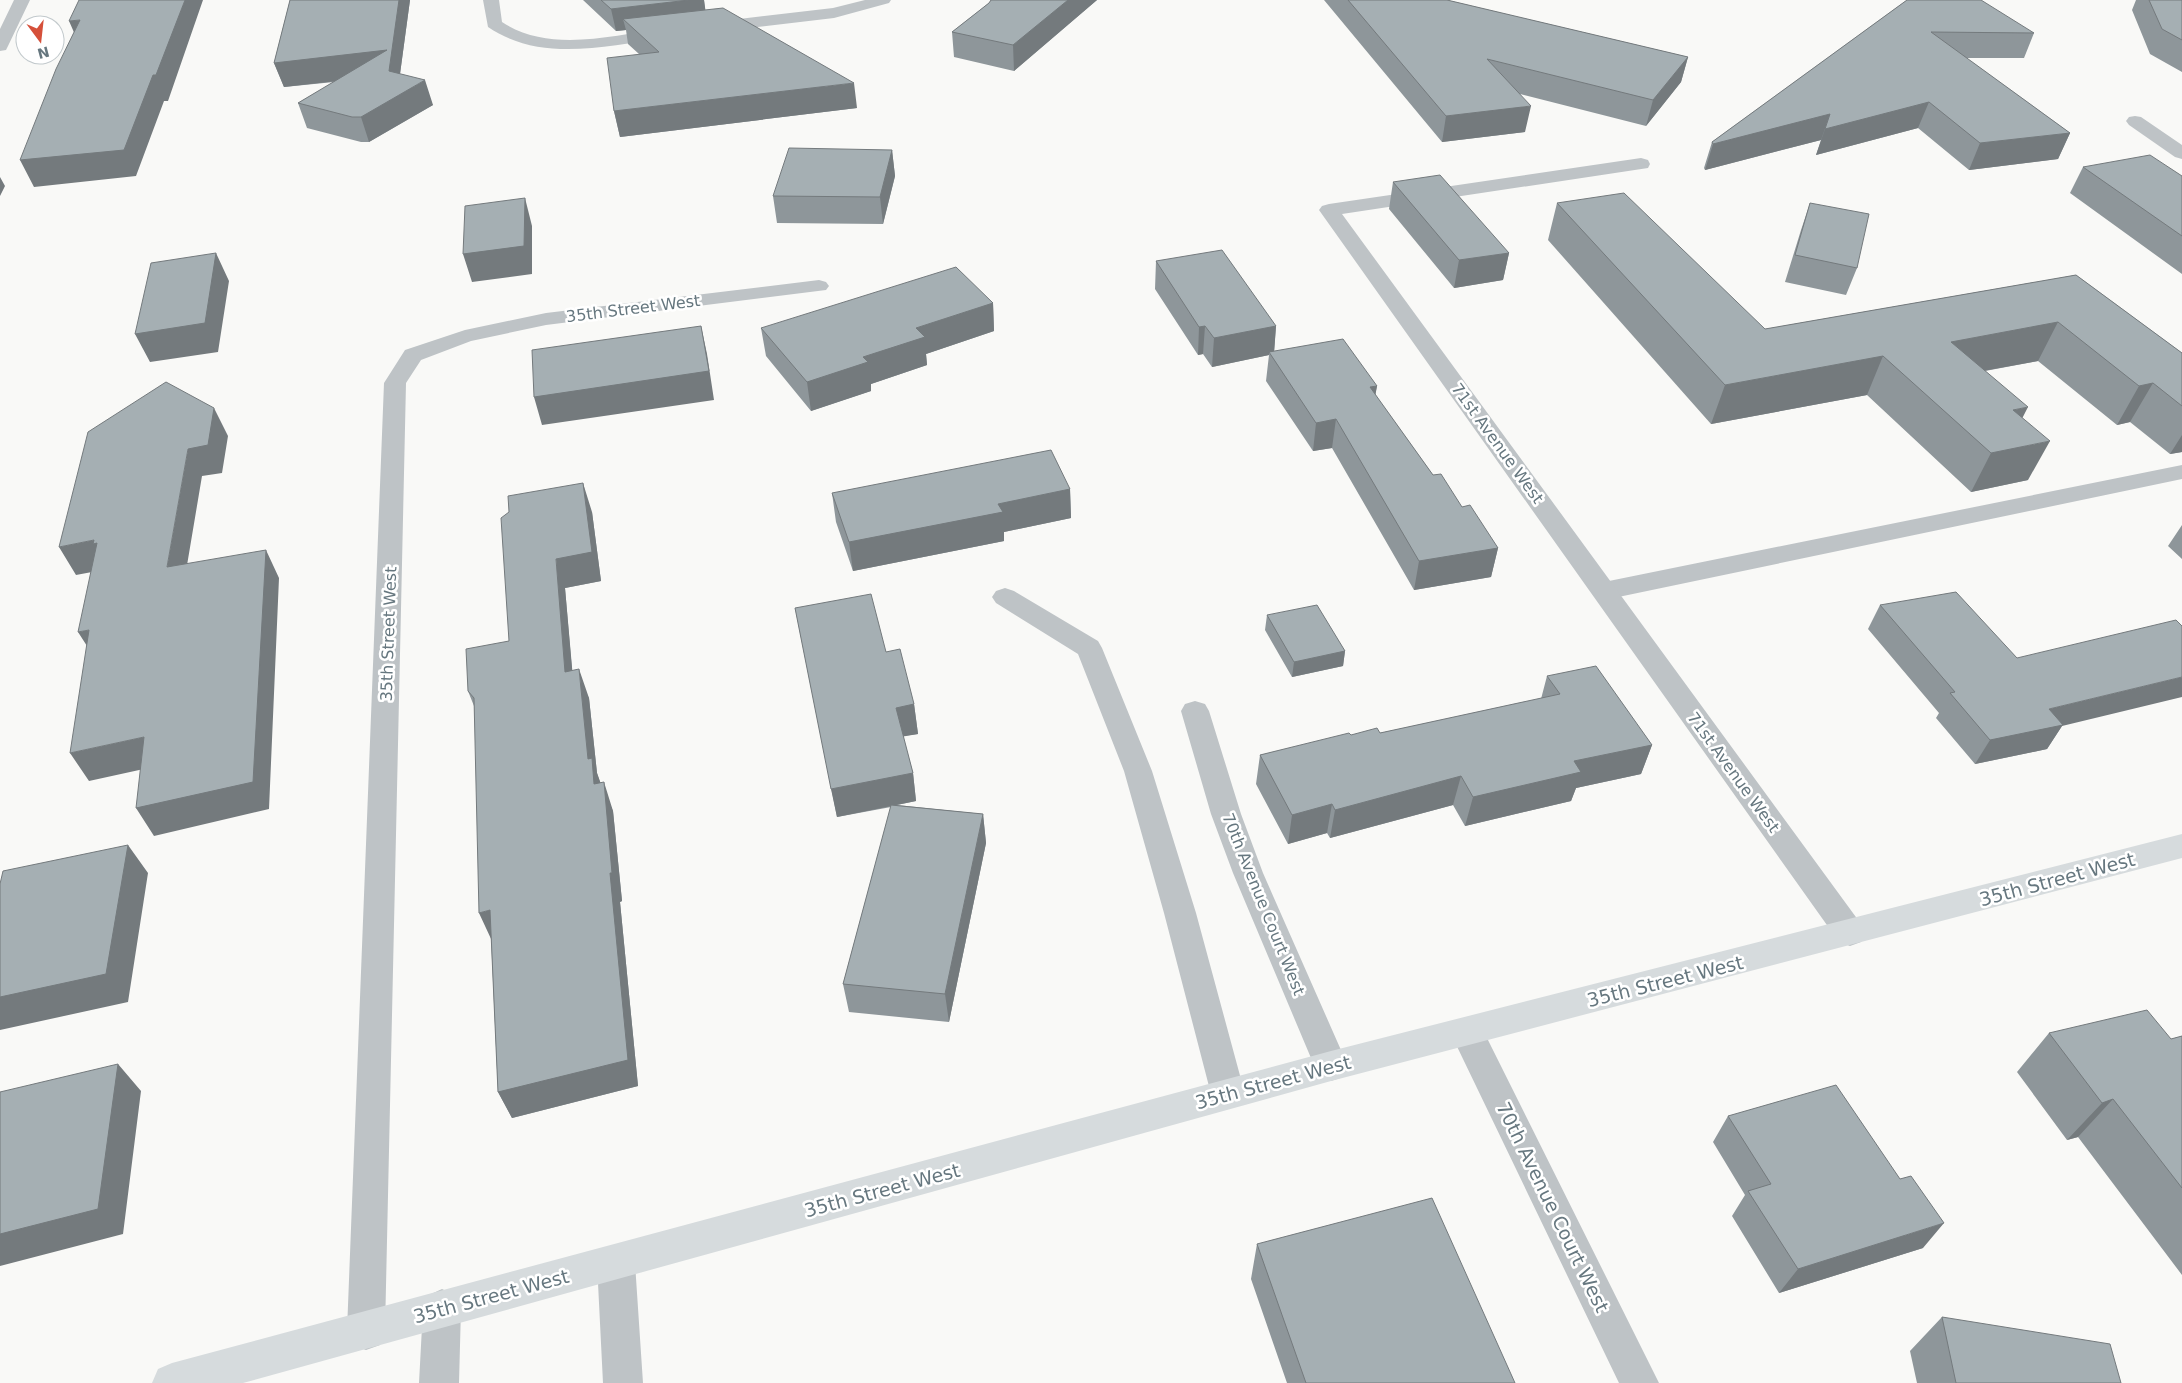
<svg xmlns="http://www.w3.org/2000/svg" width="2182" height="1383" font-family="'DejaVu Sans',sans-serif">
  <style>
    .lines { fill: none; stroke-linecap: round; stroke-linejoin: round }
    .lane { fill: #bec3c6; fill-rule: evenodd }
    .street { fill: #bec3c6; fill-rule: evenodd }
    .secondary { fill: #d6dbdd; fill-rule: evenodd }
    .wall { fill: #8e969a }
    .shaded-wall { fill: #747a7d }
    .building { fill: #a5afb3; stroke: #747a7d }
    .labels { text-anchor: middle; stroke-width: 5; stroke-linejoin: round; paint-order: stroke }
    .street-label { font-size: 16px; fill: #66777f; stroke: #fff }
    .near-street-label { font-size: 19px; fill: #66777f; stroke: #fff }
  </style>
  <rect width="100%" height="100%" fill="#f9f9f7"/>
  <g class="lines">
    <path class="lane" d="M2182 465V479L1604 600 1595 597 1591 591 1595 585 1604 582Z
      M1005 588 1014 591 1098 641 1102 648 1152 771 1196 913 1245 1094 1240 1105 1228 1109 1216 1105 1211 1094 1164 913 1124 771 1078 654 996 603 992 597 996 591Z
      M616 1245 629 1250 635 1263 643 1383H603L597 1263 603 1250Z"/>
    <path class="street" d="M14 0H30L8 46 6 50 0 51V29Z
      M483 0H499L502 22C549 53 611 36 664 28L672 33 664 38C605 46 541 63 488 27Z
      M865 0H891L889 3 834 18 714 32 706 27 714 22 833 8Z
      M2135 116 2141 117 2182 145V159L2175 157 2129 125 2126 121 2129 117Z
      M1641 158 1648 160 1650 164 1648 168 1342 214 1861 924 1866 933 1861 942 1850 946 1839 942 1319 210 1322 206 1329 204Z
      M819 280 826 282 829 286 826 290 546 325 471 341 421 360 406 383 385 1331 380 1345 366 1350 352 1345 347 1331 384 383 405 350 465 330 546 313Z
      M1195 701 1205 704 1209 711 1241 814 1263 873 1348 1066 1343 1077 1331 1081 1319 1077 1233 873 1211 814 1181 711 1185 704Z
      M1467 1018 1479 1022 1659 1383H1619L1450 1032 1455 1022Z
      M442 1289 455 1295 461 1308 459 1383H419L423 1308 429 1295Z"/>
    <path class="secondary" d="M2182 834V858L1331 1081 243 1383H152L158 1369 172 1363 1331 1051Z"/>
  </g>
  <path class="wall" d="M290 0H410L400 74 433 105 369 142H361L307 128 298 103 334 82 284 87 274 63Z
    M583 0H704L705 10 857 108 620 137 614 111 639 54 628 44 626 30 616 31Z
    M991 0H1097L1014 71 954 57 952 32 989 3Z
    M1324 0H1447L1688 57 1681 82 1646 126 1520 94 1525 132 1442 142Z
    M1907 0 2034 33 2024 58H1966L2070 133 2058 159 1969 170 1918 128 1816 155 1821 140 1705 170 1704 168 1712 142Z
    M2136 0H2182V72L2150 54 2132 10Z
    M892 150 895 176 883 224 777 223 773 196Z
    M2083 167 2182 176V274L2070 193Z
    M1393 182 1509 253 1503 280 1454 288 1389 209Z
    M1557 203 1765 329 2076 275 2182 353V452L2170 454 2130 422 2117 425 2038 361 1985 371 2022 418 2028 480 1971 492 1867 395 1711 424 1548 240Z
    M1810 203 1857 268 1846 295 1785 282 1801 230Z
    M1156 261 1276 326 1274 351 1377 386 1375 395 1433 475 1498 548 1491 577 1414 590 1332 448 1313 451 1266 381 1269 355 1212 367 1203 354 1198 355 1155 289Z
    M993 303 994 331 926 354 927 365 871 384V391L811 411 766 356 761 328Z
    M1070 489 1071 518 1004 532V541L853 571 836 522 832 493Z
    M592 512 601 581 565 588 572 670 589 698 597 773 600 782 613 811 622 901 620 902 638 1086 512 1118 498 1092 491 938 474 706 468 691 509 641Z
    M2182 525V559L2168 546Z
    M1880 605 2062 726 2047 749 1975 764 1936 718 1939 713 1868 629Z
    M795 608 886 652 914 704 918 734 903 736 913 773 916 801 897 805 983 814 986 843 949 1022 849 1012 843 984 891 807 837 817Z
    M1267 615 1345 651 1343 666 1292 677 1265 630Z
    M1547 676 1652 745 1641 774 1576 788 1571 801 1465 826 1453 805 1330 838 1327 833 1288 844 1256 784 1260 755 1351 735 1380 733 1541 699Z
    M2049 1033 2171 1039 2182 1036V1275L2078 1137 2067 1140 2017 1072Z
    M1728 1116 1923 1248 1779 1293 1732 1216 1745 1195 1713 1142Z
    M1257 1244 1515 1383H1287L1251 1279Z
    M1942 1317 2121 1383H1917L1910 1351Z"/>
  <path class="shaded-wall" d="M185 0H203L168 101H164L136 176 34 187 20 160 153 75Z
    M399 0H410L397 96 390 75 284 87 274 63Z
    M689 0H704L707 21 623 19 626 30 616 31 611 9Z
    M1068 0H1097L1014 71 1013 45Z
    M80 20V46L69 21Z
    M1688 57 1681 82 1646 126 1653 100Z
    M425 80 433 105 369 142 361 117Z
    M854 83 857 108 620 137 614 111Z
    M1929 102 1918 128 1816 155 1825 129Z
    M1531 106 1525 132 1442 142 1446 116Z
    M1830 114 1821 140 1705 170 1713 144Z
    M2070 133 2058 159 1969 170 1980 143Z
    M892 150 895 176 883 224 880 197Z
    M0 177 5 186 0 196Z
    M525 198 532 226V274L472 282 463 254Z
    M216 253 229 281 218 352 150 362 135 334Z
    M1509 253 1503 280 1454 288 1459 260Z
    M993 303 994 331 926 354 927 365 871 384V391L811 411 807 382 916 328Z
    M2058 322 2038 361 1933 380 1951 342Z
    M701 326 707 354 714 400 542 425 534 397Z
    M1205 326 1203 354 1198 355 1199 327Z
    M1276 326 1274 354 1269 352V355L1212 367 1214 338Z
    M1883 356 1867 395 1711 424 1725 385Z
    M2153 383 2130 422 2117 425 2139 386Z
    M1377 386 1372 414 1370 387Z
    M2028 407 2008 446 2013 410Z
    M214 408 228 436 222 473 202 476 182 595 167 567 188 449Z
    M1336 419 1332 448 1313 451 1316 423Z
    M2182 435V452L2170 454Z
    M2050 441 2028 480 1971 492 1991 453Z
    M583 483 592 512 601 581 565 588 575 701 565 672 556 559Z
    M1070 489 1071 518 1004 532V541L853 571 849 542 998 504Z
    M94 540 97 543 108 569 76 575 59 547Z
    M1498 548 1491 577 1414 590 1419 561Z
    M266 550 279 578 269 809 154 836 136 808Z
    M89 630 96 660 78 632Z
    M1345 651 1343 666 1292 677 1294 662Z
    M579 669 589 698 597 773 602 787 594 784 588 759Z
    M2182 677V697L2062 726 2047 749 1975 764 1990 740 2049 709Z
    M914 704 918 734 900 737 896 708Z
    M144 737 162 765 89 781 70 753Z
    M1652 745 1641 774 1576 788 1571 801 1465 826 1473 797 1574 761Z
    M913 773 916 801 837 817 831 789Z
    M1461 776 1453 805 1330 838 1335 810Z
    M604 782 613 811 622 901 620 902 638 1086 512 1118 498 1092 610 873Z
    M1332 804 1327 833 1288 844 1292 815Z
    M983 814 986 843 949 1022 945 994Z
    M128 845 148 873 128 1002 0 1030V997Z
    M490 910 492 941 479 913Z
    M118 1064 141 1091 123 1234 0 1266V1234Z
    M2113 1099 2078 1137 2067 1140 2102 1103Z
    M1944 1223 1923 1248 1779 1293 1798 1269Z"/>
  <path class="building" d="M79 0H185L156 75H153L124 150 20 160 56 69 80 20 69 21Z
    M290 0H399L389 71 425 80 361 117H352L298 103 387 50 274 63Z
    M601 0H689L611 9Z
    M991 0H1068L1013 45 952 32 989 3Z
    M1348 0H1447L1688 57 1653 100 1487 59 1531 106 1446 116Z
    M1907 0H1981L2034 33 1931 32 2070 133 1980 143 1929 102 1825 129 1830 114 1713 144 1712 142Z
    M2149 0H2182V40L2162 29Z
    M723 8 854 83 614 111 607 58 659 52 623 19Z
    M789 148 892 150 880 197 773 196Z
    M2150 155 2182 176V236L2083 167Z
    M1440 175 1509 253 1459 260 1393 182Z
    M1624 193 1765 329 2076 275 2182 353V406L2153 383 2139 386 2058 322 1951 342 2028 407 2013 410 2050 441 1991 453 1883 356 1725 385 1557 203Z
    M525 198 524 246 463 254 465 206Z
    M1810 203 1869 214 1857 268 1795 255Z
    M1222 250 1276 326 1214 338 1205 326 1199 327 1156 261Z
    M216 253 205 323 135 334 151 263Z
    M956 267 993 303 916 328 925 337 863 357 868 362 807 382 761 328Z
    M701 326 709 371 534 397 532 350Z
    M1343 339 1377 386 1370 387 1433 475 1441 474 1462 507 1470 505 1498 548 1419 561 1336 419 1316 423 1269 352Z
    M166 382 214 408 208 445 188 449 167 567 266 550 253 782 136 808 144 737 70 753 89 630 78 632 97 543 93 544 94 540 59 547 88 432Z
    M1051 450 1070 489 998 504 1003 512 849 542 832 493Z
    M583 483 592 552 556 559 565 672 579 669 588 759 592 758 594 784 604 782 612 873H610L628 1060 498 1092 490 910 479 913 474 698 468 691 466 649 509 641 501 518 509 512 508 496Z
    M1956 592 2017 658 2176 620 2182 626V677L2049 709 2063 725 1990 740 1950 693 1955 692 1880 605Z
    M871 594 886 652 900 649 914 704 896 708 913 773 831 789 795 608Z
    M1317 605 1345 651 1294 662 1267 615Z
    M1596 666 1652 745 1574 761 1581 772 1473 797 1461 776 1335 810 1332 804 1292 815 1260 755 1349 733 1351 735 1377 728 1380 733 1560 694 1547 676Z
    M891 805 983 814 945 994 843 984Z
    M128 845 106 974 0 997V884L3 871Z
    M2147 1010 2171 1039 2182 1036V1188L2113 1099 2102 1103 2049 1033Z
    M118 1064 98 1209 0 1234V1092Z
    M1836 1085 1900 1179 1911 1176 1944 1223 1798 1269 1748 1191 1771 1184 1728 1116Z
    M1432 1198 1515 1383H1306L1257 1244Z
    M1942 1317 2110 1344 2121 1383H1956Z"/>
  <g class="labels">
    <g class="street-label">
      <text transform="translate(633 308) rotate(-7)" y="6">35th Street West</text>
      <text transform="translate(1498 443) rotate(54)" y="6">71st Avenue West</text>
      <text transform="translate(388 634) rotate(-88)" y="6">35th Street West</text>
      <text transform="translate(1734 772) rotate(54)" y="6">71st Avenue West</text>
      <text transform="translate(1264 904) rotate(68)" y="6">70th Avenue Court West</text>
    </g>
    <g class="near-street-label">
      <text transform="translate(2057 879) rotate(-15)" y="7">35th Street West</text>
      <text transform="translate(1665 981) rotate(-14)" y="7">35th Street West</text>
      <text transform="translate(1273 1082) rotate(-15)" y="7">35th Street West</text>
      <text transform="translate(882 1190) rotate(-15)" y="7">35th Street West</text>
      <text transform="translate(1553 1207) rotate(64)" y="7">70th Avenue Court West</text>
      <text transform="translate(491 1296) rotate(-15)" y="7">35th Street West</text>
    </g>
  </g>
  <g transform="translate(40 40) rotate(165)"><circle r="24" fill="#ffffff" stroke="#c2c9cc"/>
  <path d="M0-4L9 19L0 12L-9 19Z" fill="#d5503a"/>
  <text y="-8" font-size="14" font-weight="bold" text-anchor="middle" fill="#66777f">N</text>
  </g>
</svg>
